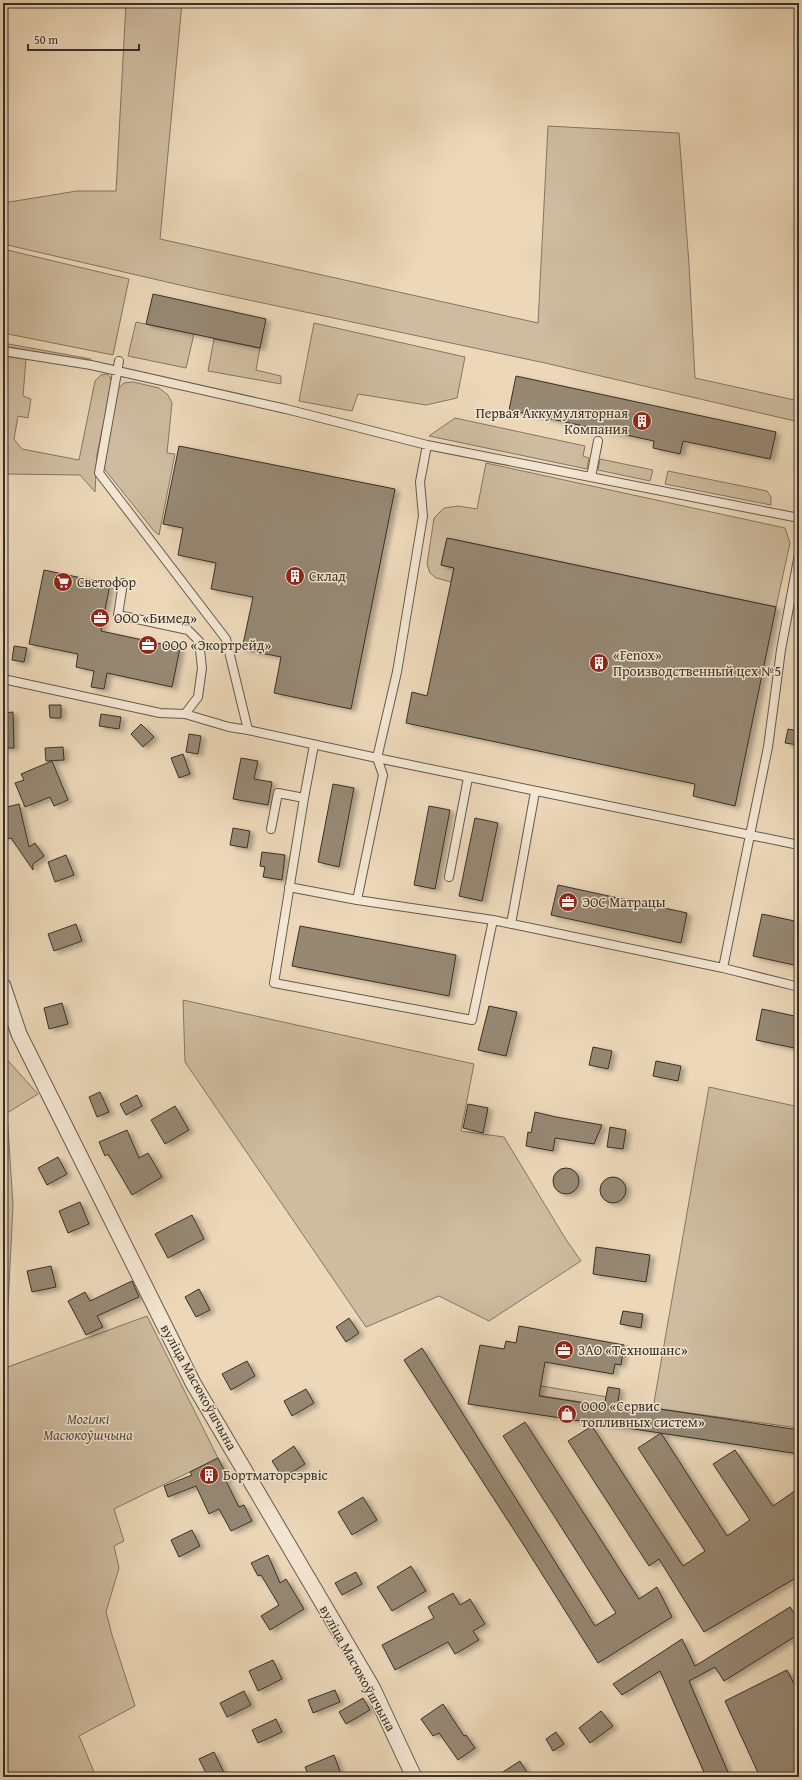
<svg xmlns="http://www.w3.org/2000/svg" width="802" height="1780" font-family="'Gentium Book Plus',serif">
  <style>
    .green { fill: #cebca0; stroke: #847664 }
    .building { fill: #968873; stroke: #393127; filter: url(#shadow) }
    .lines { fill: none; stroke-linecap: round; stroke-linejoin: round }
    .service-casing { stroke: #665b4c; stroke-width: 10 }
    .minor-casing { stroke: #665b4c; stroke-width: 17 }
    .service { stroke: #f3e6d2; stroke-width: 8 }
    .minor { stroke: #f3e6d2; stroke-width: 15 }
    .labels { text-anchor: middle; stroke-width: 3; stroke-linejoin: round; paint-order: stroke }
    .poi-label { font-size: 14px; fill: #393127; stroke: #f3e6d2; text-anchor: start }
    .street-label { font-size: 14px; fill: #393127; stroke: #f3e6d2 }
    .park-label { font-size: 14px; font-style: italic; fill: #574d3f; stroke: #f3e6d2 }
  </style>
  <defs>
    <filter id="shadow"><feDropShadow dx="4.5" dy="2.5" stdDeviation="2" flood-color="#0004"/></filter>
  </defs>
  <rect width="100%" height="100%" fill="#ecd8b9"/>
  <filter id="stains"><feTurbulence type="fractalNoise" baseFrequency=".005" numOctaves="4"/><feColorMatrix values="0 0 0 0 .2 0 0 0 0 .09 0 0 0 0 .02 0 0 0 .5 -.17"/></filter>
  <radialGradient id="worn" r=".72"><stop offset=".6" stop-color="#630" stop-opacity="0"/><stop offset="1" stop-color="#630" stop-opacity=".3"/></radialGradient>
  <path class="green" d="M126 3H182L160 239 538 323 548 126 679 133 689 264 695 378 799 401V422L545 363 197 289 3 244V203L77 191H116Z
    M3 249 129 279 113 355 3 333Z
    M136 322 194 334 186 368 128 356Z
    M314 323 465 357 457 398 426 405 358 394 352 411 299 401Z
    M214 339 260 348 256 370 281 376V384L208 371Z
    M3 343 91 359V361L3 346Z
    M3 356 26 359 23 396 31 399 28 418 18 416 14 439 22 449 79 460 95 381 101 375 107 374 110 377 112 383 97 454 95 492 80 475 7 474 3 476V431L6 404 3 399Z
    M133 382 159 388 168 395 172 403 167 453 175 454 159 535 154 531 102 466 115 391 124 383Z
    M455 418 585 446 583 456 589 458 587 469 429 436Z
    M600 459 653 470 650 481 598 470Z
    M486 463 785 528 790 543 776 607 447 538 441 565 454 568 451 582 436 578 430 573 427 564 434 518 444 508 458 506 477 509Z
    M668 471 767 491 771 497V505L665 484Z
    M183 1000 474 1064 461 1131 504 1137 565 1238 581 1261 489 1321 439 1296 366 1327 185 1062Z
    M3 1055 38 1094 7 1113 13 1205 5 1368 147 1316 218 1458 114 1509 124 1541 114 1546 119 1568 106 1612 112 1635 135 1706 79 1736 96 1777H3Z
    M709 1087 799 1107V1428L653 1408Z
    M517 1382 608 1397 607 1406 516 1392Z"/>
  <path class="building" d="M153 294 266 319 260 348 146 324Z
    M516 376 776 432 770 459 683 441 680 454 653 448 654 441 509 410Z
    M179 446 395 489 351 709 274 693 281 657 242 649 253 597 211 589 216 563 178 555 183 528 163 524Z
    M447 538 776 607 735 806 693 796 695 784 406 723 412 692 427 696 454 568 441 565Z
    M44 570 110 584 101 631 180 648 172 687 107 673 104 689 91 687 94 671 76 667 78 654 29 644Z
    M14 646 27 648 24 662 12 660Z
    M49 705H61V718H50Z
    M13 712 14 748H3V713Z
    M101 714 121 717 119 729 99 726Z
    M141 724 154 737 143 747 131 734Z
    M788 729 799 731V745L785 743Z
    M189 734 201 736 198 754 186 752Z
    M63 747 64 760 46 761 45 748Z
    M183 754 190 774 179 778 171 758Z
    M241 758 258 761 254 779 272 782 268 805 233 799Z
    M52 761 68 800 54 806 50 797 25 807 15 783 24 780 21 774Z
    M333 784 354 788 339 867 318 862Z
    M19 804 29 847 35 843 44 856 33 864V870L11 838 7 839 3 820V808Z
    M429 806 450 810 435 889 414 885Z
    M475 818 498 823 482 901 459 896Z
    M233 828 250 831 247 848 230 845Z
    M262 852 285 855 282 880 263 877 265 867 260 866Z
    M66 855 74 875 55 882 48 862Z
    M558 885 687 913 681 943 551 915Z
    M762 914 799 922V961L795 960 794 965 753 956Z
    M76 924 82 941 54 951 48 934Z
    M300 926 456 955 449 996 292 966Z
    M62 1003 68 1024 49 1029 44 1008Z
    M489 1006 517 1012 506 1056 478 1050Z
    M762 1009 799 1017V1049L756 1040Z
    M593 1047 612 1051 608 1069 589 1065Z
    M656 1061 681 1066 678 1081 653 1076Z
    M100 1092 109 1112 97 1117 89 1097Z
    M137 1095 142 1106 126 1115 120 1104Z
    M468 1104 488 1108 483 1133 463 1128Z
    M175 1106 189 1130 165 1144 151 1120Z
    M535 1112 556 1117 602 1125 594 1144 555 1138 553 1151 526 1146 528 1132 531 1133Z
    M610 1127 626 1130 623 1149 607 1147Z
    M127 1130 139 1158 148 1153 162 1177 132 1195 108 1154 105 1156 99 1142Z
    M58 1157 67 1174 47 1185 38 1168Z
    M553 1181a13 13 0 1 1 26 0a13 13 0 1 1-26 0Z
    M600 1190a13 13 0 1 1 26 0a13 13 0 1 1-26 0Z
    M80 1202 89 1224 68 1233 59 1211Z
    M192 1215 204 1239 168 1258 155 1234Z
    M596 1247 650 1255 646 1282 593 1274Z
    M51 1266 56 1287 32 1292 27 1271Z
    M132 1281 139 1297 97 1316 103 1327 86 1335 68 1301 85 1292 90 1301Z
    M199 1289 210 1310 196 1317 185 1297Z
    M623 1311 643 1314 641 1328 620 1324Z
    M349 1318 359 1333 346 1342 336 1327Z
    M519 1326 624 1345 621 1365 615 1364 613 1374 545 1362 539 1396 604 1406 608 1387 620 1389 617 1408 652 1412 653 1408 799 1430V1454L468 1404 480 1345 504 1349 506 1341 516 1343Z
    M422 1348 595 1626 616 1613 503 1436 525 1422 639 1599 657 1587 672 1617 598 1663 525 1547 404 1360Z
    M247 1361 255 1376 231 1390 222 1374Z
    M306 1389 314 1403 292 1416 284 1401Z
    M592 1426 683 1566 705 1551 638 1448 661 1433 727 1536 750 1520 713 1464 735 1450 773 1506 799 1488V1576L704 1632 659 1559 649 1566 568 1441Z
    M294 1446 305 1464 283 1478 272 1461Z
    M218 1458 228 1478 225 1479 239 1507 244 1505 252 1521 231 1531 219 1509 209 1514 196 1486 168 1497 164 1486 192 1475 190 1472Z
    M363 1497 377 1520 352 1535 338 1512Z
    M192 1530 200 1546 179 1557 171 1540Z
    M268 1555 280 1583 286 1579 304 1609 270 1630 261 1616 279 1605 261 1575 258 1576 251 1563Z
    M411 1566 426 1591 392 1611 377 1587Z
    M356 1572 362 1584 342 1595 335 1583Z
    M453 1593 460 1605 470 1599 485 1624 473 1631 479 1640 455 1654 448 1642 395 1670 382 1645 434 1618 428 1607Z
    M790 1607 799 1621V1634L724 1681 715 1667 689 1681 730 1777H706L660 1671 622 1695 613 1684 682 1639 695 1666Z
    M273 1660 282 1679 258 1691 249 1671Z
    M787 1670 799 1693V1777H760L725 1701Z
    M335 1690 340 1702 313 1713 308 1700Z
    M244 1691 251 1705 227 1717 220 1703Z
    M363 1698 370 1710 346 1724 339 1712Z
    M443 1704 464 1736 466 1735 475 1748 458 1760 439 1733 433 1736 421 1719Z
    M601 1711 613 1726 590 1743 579 1728Z
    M276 1719 282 1732 258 1743 252 1730Z
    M556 1732 564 1744 553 1751 546 1739Z
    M214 1752 226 1777H208L199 1759Z
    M334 1755 341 1774 334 1777H309L305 1767Z
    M520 1761 530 1777H495Z"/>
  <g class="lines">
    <g class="service-casing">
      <path id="service" d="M3 351 91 365 286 409 427 445 799 518
        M119 361 99 473 226 639 248 730 377 758 383 775 357 900
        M427 445 420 482 423 516 397 672 377 758 750 835 768 747 781 650 799 554
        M591 477 598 441
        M3 679 160 713 185 714 198 697 202 668 199 641 188 630 118 615 123 583
        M185 714 229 727 248 730
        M271 829 278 793 304 798 314 745
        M449 877 468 778
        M289 887 357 900 493 920 472 1020 274 983 304 798
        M493 920 723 968 750 835 799 845
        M511 924 535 792
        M723 968 799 987"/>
    </g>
    <g class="minor-casing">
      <path id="minor" d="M3 986 19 1034 193 1383 372 1687 414 1777"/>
    </g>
    <use href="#service" class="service"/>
    <use href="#minor" class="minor"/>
  </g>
  <defs>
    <g id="building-disc" transform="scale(1)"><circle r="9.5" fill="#8f2418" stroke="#f3e6d2"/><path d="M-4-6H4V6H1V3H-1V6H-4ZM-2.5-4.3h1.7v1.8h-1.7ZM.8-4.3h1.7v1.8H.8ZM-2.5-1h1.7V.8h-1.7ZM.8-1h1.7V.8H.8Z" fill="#fff"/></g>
    <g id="supermarket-disc" transform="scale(1)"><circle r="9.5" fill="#8f2418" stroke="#f3e6d2"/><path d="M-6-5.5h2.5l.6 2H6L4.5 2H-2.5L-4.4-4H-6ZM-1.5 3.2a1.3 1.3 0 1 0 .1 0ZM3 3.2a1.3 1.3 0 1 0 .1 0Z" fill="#fff"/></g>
    <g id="office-disc" transform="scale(1)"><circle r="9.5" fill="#8f2418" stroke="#f3e6d2"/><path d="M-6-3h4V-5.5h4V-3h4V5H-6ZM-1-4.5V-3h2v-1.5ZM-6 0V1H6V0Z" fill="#fff"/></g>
    <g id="shop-disc" transform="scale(1)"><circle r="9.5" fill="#8f2418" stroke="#f3e6d2"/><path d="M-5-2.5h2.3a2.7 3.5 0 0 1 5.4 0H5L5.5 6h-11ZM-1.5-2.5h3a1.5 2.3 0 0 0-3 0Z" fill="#fff"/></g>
  </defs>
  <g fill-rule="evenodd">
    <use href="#building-disc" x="642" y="421"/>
    <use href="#building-disc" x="295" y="576"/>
    <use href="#supermarket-disc" x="63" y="582"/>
    <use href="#office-disc" x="100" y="618"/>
    <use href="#office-disc" x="148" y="645"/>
    <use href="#building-disc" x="599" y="663"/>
    <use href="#office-disc" x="568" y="902"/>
    <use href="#office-disc" x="564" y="1350"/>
    <use href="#shop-disc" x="567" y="1414"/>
    <use href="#building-disc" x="209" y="1475"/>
  </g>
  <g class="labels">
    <g class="poi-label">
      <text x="628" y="418" text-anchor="end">Первая Аккумуляторная<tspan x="628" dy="16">Компания</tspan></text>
      <text x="309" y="581">Склад</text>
      <text x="77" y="587">Светофор</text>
      <text x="114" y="623">ООО «Бимед»</text>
      <text x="162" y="650">ООО «Экортрейд»</text>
      <text x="613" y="660">«Fenox»<tspan x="613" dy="16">Производственный цех №5</tspan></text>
      <text x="582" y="907">ЭОС Матрацы</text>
      <text x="578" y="1355">ЗАО «Техношанс»</text>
      <text x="581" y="1411">ООО «Сервис<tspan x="581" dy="16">топливных систем»</tspan></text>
      <text x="223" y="1480">Бортматорсэрвіс</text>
    </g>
    <g class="street-label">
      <text transform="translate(199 1387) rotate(61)" y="5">вуліца Масюкоўшчына</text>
      <text transform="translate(358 1668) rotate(61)" y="5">вуліца Масюкоўшчына</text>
    </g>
    <g class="park-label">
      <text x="88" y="1424">Могілкі<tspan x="88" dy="16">Масюкоўшчына</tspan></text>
    </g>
  </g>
  <rect width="802" height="1780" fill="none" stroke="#ecd8b9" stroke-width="16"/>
  <rect x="4" y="4" width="794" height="1772" fill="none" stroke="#393127" stroke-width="2"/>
  <rect x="8" y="8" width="786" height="1764" fill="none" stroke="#393127"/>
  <path d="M28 44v6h111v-6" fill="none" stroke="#393127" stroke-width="2"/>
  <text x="34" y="44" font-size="12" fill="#393127" stroke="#f3e6d2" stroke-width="3" paint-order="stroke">50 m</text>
  <rect width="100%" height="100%" filter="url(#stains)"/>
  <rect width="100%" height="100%" fill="url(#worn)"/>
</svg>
